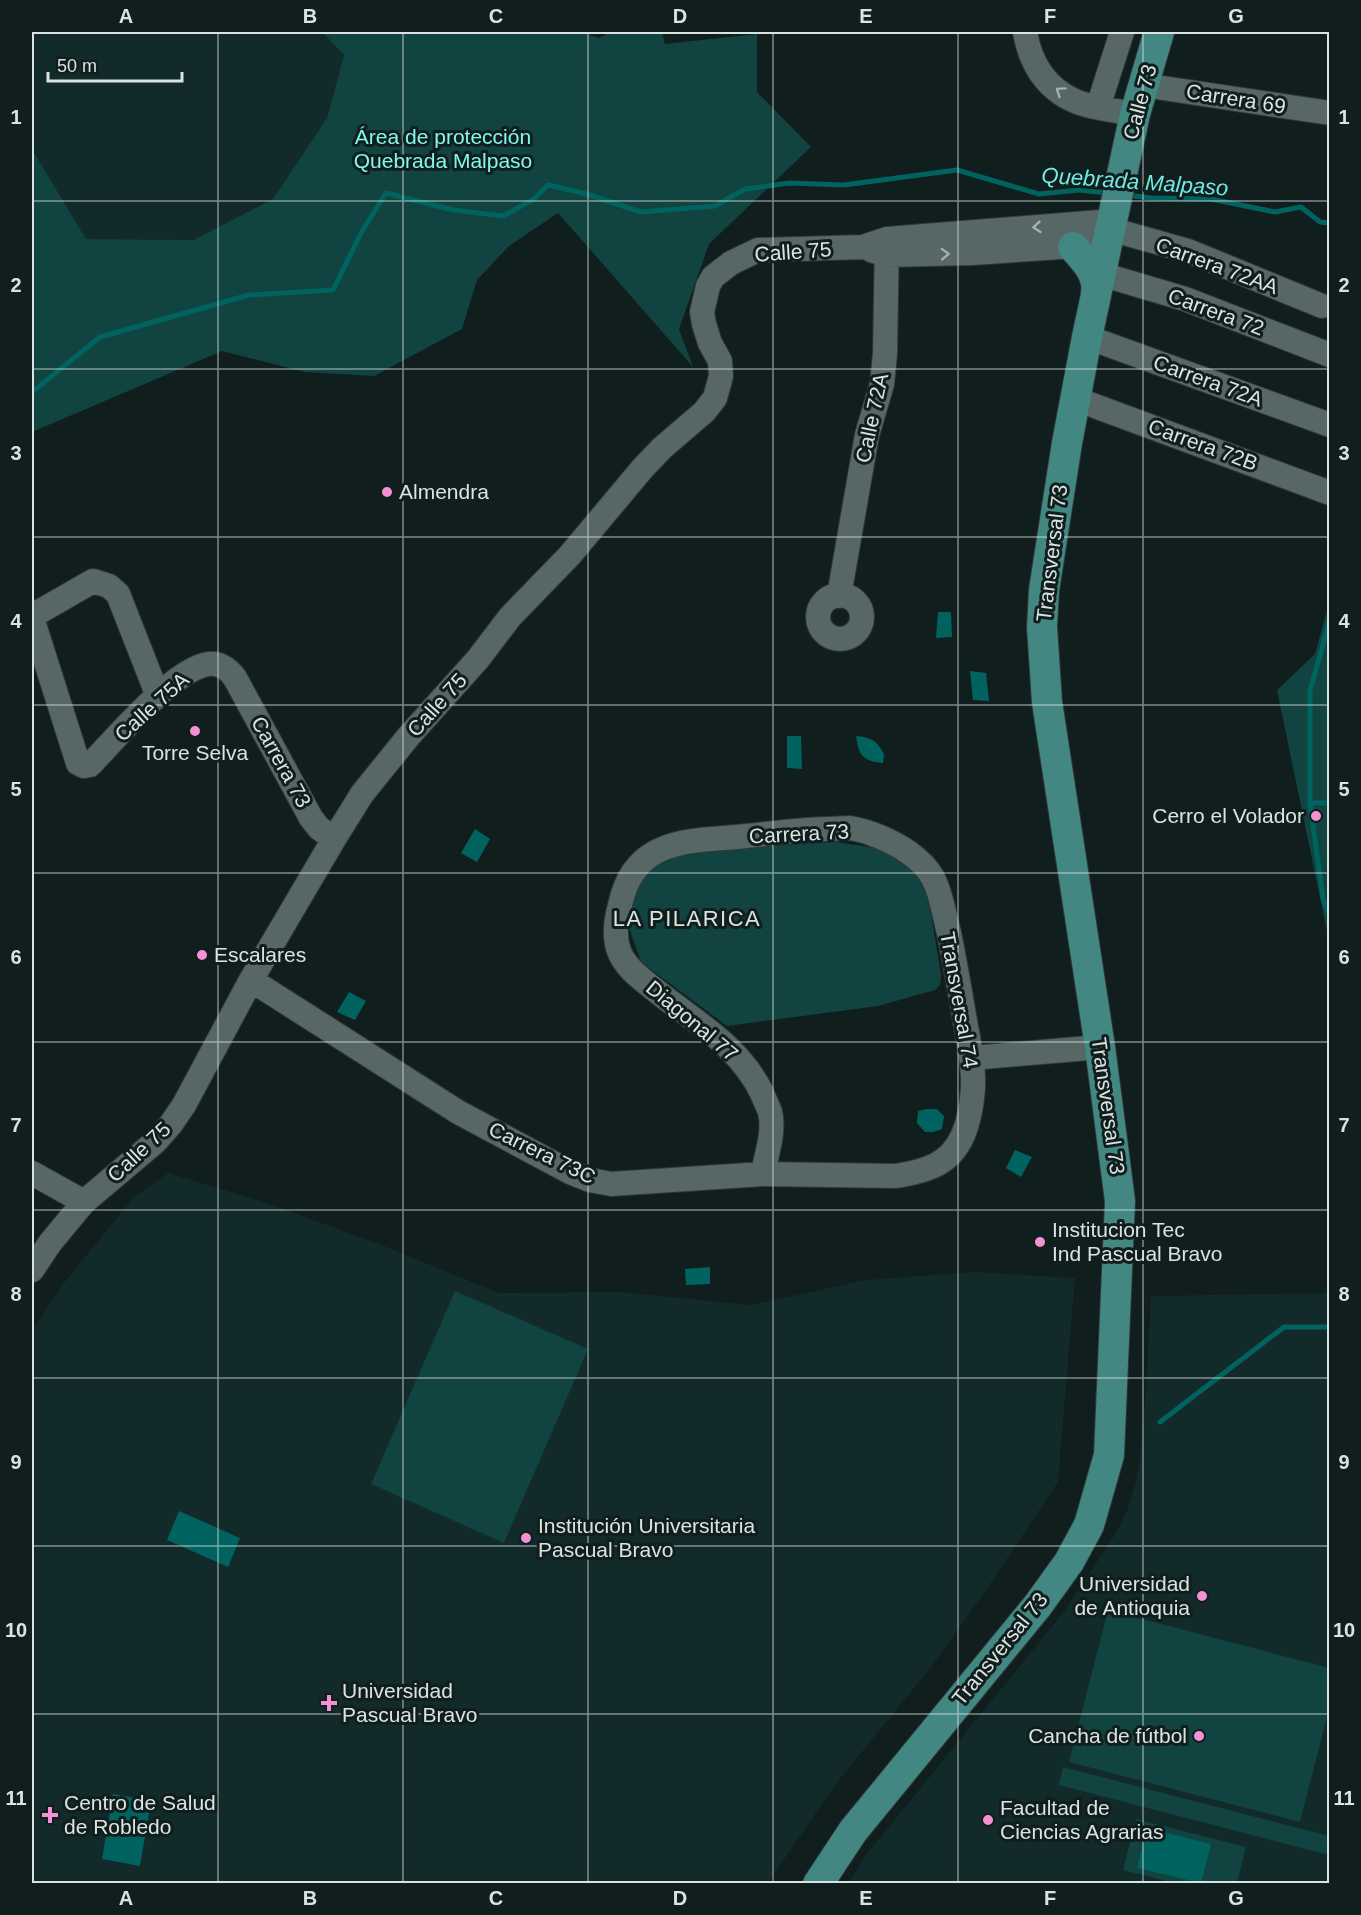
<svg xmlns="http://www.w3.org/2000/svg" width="1361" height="1915" font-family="Arial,sans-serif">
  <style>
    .built { fill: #122a29 }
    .green { fill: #114340 }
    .water { fill: #00635f }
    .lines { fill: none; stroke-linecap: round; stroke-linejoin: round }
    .stream { stroke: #00635f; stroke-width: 5 }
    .minor-casing { stroke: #303838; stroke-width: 26 }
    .major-casing { stroke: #303838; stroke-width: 32 }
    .minor { stroke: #566765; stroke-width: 24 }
    .major { stroke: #438783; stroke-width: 30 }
    .oneway { stroke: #a5b1b0 }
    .grid { fill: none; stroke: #dae3e2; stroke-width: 1.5; stroke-opacity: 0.55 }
    .poi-dot { fill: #f491d4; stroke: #101e1d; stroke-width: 2 }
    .labels { text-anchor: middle; stroke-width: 6; stroke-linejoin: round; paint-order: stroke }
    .street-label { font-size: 21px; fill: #dae3e2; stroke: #101e1d }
    .park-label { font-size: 21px; fill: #80f7ef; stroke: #101e1d }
    .poi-label { font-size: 21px; fill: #dae3e2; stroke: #101e1d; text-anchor: start }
    .water-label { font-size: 22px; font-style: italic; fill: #72e9e2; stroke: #101e1d }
    .neighbourhood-label { font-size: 22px; letter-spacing: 1.5px; fill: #dae3e2; stroke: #101e1d }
    .neatline { fill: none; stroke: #dae3e2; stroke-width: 2 }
    .grid-label { font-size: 20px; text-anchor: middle; font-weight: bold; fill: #dae3e2 }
  </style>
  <rect width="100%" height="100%" fill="#101e1d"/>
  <path class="built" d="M32 32H322L344 55 327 118 273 199 193 240 86 239 32 149Z
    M168 1173 261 1201 379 1244 499 1293 620 1292 750 1305 866 1280 976 1272 1075 1278 1058 1482 984 1593 932 1666 835 1785 768 1883 32 1884V1331L63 1284 134 1197Z
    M1329 1293V1883L848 1884 866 1855 1063 1613 1114 1536 1127 1511 1136 1481 1140 1459 1146 1392 1151 1296Z"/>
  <path class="green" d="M322 32H580L599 38 610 32H662L665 44 757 34V92L811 147 709 244 679 329 693 367 558 213 509 246 477 280 462 329 374 376 305 372 222 351 32 432V149L86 239 193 240 273 199 327 118 344 55Z
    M1329 603V941L1277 690 1315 654Z
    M835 842 884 849 913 870 928 895 941 975 940 985 935 990 878 1006 727 1026 641 962 628 925 640 881 661 860 686 849Z
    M455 1291 588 1349 504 1543 371 1484Z
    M1108 1610 1329 1668V1709L1300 1822 1069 1762Z
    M1063 1767 1329 1836V1855L1059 1785Z
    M1136 1819 1246 1847 1237 1883H1174L1123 1870Z"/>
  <path class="water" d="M938 612H951L952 637 936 638Z
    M970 671 986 673 989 701 973 700Z
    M787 736H801L802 769 787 768Z
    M856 736C871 737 877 741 884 754L883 763C862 761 859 755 856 736Z
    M475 829 490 839 477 862 461 853Z
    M349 992 366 1001 355 1020 337 1012Z
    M927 1109H937L944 1116 942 1129 933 1132H925L917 1123 918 1111Z
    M1015 1150 1032 1157 1021 1177 1006 1168Z
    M710 1267V1284L686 1285 685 1269Z
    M179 1511 240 1538 228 1567 167 1540Z
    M113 1794 151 1801 140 1866 102 1859Z
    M1147 1828 1211 1844 1201 1883 1137 1868Z"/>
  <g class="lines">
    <path class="stream" d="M1127 195 1151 198 1211 199 1275 212 1301 207 1320 222 1330 223
      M32 392 100 337 249 295 333 290 361 233 386 193 453 210 503 216 534 199 548 185 583 193 641 212 715 206 745 189 789 183 844 185 957 170 1039 194 1079 190 1108 193
      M1330 619 1310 691V803L1323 899 1330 916
      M1310 803H1330
      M1160 1422 1284 1327H1330"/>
    <g class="minor-casing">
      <path id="minor" d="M1025 32C1030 62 1045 88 1075 101 1093 109 1116 110 1135 114
        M1143 85 1330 113
        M1098 107 1122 32
        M1110 229 1188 251 1322 306
        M871 250 887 255 972 253 1090 245
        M1101 274 1185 299 1330 355
        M1087 337 1330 425
        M1076 399 1330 493
        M818 617a22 22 0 1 1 44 0a22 22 0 1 1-44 0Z
        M839 596 867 435 882 384 885 354 887 239
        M32 616 93 581 109 586 118 594 158 696
        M32 618 78 763 84 766 90 765C115 739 170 674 204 665 217 661 228 668 235 678L311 818 319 828 334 839
        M251 980 458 1112 570 1172 590 1180 611 1184 763 1174 896 1176C926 1171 950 1165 963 1135 969 1121 972 1103 973 1088 974 1066 969 1043 965 1021 960 992 955 962 949 933 944 915 942 895 933 878 927 867 918 859 908 852 892 841 869 831 850 828 843 828 835 829 829 829 794 829 759 836 724 838 680 841 638 845 623 894 618 912 612 932 619 951 625 967 640 978 654 989 693 1021 739 1045 762 1093 764 1099 768 1106 770 1112 775 1132 766 1155 763 1174
        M972 1058 1100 1047
        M32 1173 84 1202
        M32 1270 50 1243 84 1202 155 1142 171 1124 184 1105 251 980 334 839 362 794 408 737 478 659 510 617 570 555 642 469 662 448 704 412 715 398 721 376 720 361 710 343 704 324 702 312 708 286 713 277 731 263 758 250 863 247 887 239 1112 221"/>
    </g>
    <g class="major-casing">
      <path id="major" d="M1073 247C1085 260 1099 275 1096 293
        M818 1884 853 1831 1038 1605 1069 1562 1089 1525 1109 1455 1120 1201 1100 1047 1047 702 1042 627 1044 590 1067 443 1087 337 1135 114 1159 32"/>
    </g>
    <use href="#minor" class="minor"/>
    <use href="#major" class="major"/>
  </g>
  <defs><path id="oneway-chevron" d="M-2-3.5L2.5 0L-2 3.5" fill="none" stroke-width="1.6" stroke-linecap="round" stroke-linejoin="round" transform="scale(1.5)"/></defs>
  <g class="oneway">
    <use href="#oneway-chevron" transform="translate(1060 91) rotate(-145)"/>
    <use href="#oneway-chevron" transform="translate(1037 227) rotate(175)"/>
    <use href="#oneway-chevron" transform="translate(945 254) rotate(-2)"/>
  </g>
  <path class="grid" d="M218 32V1884M403 32V1884M588 32V1884M773 32V1884M958 32V1884M1143 32V1884M32 201H1330M32 369H1330M32 537H1330M32 705H1330M32 873H1330M32 1042H1330M32 1210H1330M32 1378H1330M32 1546H1330M32 1714H1330"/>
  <g class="poi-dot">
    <circle cx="387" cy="492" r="6"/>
    <circle cx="195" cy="731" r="6"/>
    <circle cx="1316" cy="816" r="6"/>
    <circle cx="202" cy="955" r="6"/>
    <circle cx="1040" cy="1242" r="6"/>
    <circle cx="526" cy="1538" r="6"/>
    <circle cx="1202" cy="1596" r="6"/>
    <path d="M326 1694h6v6h6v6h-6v6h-6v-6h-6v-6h6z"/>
    <circle cx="1199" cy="1736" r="6"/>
    <path d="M47 1806h6v6h6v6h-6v6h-6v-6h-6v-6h6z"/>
    <circle cx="988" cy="1820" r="6"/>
  </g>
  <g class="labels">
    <g class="street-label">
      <text transform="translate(1236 99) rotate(9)" y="7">Carrera 69</text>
      <text transform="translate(1140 102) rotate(-75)" y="7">Calle 73</text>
      <text transform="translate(793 252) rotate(-4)" y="7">Calle 75</text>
      <text transform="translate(1217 266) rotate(20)" y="7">Carrera 72AA</text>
      <text transform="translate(1216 312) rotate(20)" y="7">Carrera 72</text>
      <text transform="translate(1208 381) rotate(20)" y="7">Carrera 72A</text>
      <text transform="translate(872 418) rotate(-78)" y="7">Calle 72A</text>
      <text transform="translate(1203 445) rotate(20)" y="7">Carrera 72B</text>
      <text transform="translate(1052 553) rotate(-83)" y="7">Transversal 73</text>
      <text transform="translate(437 705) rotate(-48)" y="7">Calle 75</text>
      <text transform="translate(152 707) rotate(-42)" y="7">Calle 75A</text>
      <text transform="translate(281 762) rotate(61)" y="7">Carrera 73</text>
      <text transform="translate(799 834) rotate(-3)" y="7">Carrera 73</text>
      <text transform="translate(959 1000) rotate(80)" y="7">Transversal 74</text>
      <text transform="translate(692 1021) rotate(40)" y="7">Diagonal 77</text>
      <text transform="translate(1108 1106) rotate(82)" y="7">Transversal 73</text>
      <text transform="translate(139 1152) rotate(-43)" y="7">Calle 75</text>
      <text transform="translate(542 1153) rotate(26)" y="7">Carrera 73C</text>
      <text transform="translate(1000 1649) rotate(-51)" y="7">Transversal 73</text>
    </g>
    <g class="park-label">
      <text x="443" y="144">Área de protección<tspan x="443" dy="24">Quebrada Malpaso</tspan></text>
    </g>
    <g class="poi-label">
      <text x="399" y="499">Almendra</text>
      <text x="195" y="760" text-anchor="middle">Torre Selva</text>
      <text x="1304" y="823" text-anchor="end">Cerro el Volador</text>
      <text x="214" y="962">Escalares</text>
      <text x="1052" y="1237">Institucion Tec<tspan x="1052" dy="24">Ind Pascual Bravo</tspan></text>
      <text x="538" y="1533">Institución Universitaria<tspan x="538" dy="24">Pascual Bravo</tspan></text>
      <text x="1190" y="1591" text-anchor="end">Universidad<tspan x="1190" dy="24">de Antioquia</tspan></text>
      <text x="342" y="1698">Universidad<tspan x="342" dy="24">Pascual Bravo</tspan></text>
      <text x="1187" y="1743" text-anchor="end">Cancha de fútbol</text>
      <text x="64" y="1810">Centro de Salud<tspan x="64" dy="24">de Robledo</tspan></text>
      <text x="1000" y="1815">Facultad de<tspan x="1000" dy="24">Ciencias Agrarias</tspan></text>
    </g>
    <g class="water-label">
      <text transform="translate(1135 181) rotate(4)" y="8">Quebrada Malpaso</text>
    </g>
    <g class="neighbourhood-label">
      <text x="687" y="926">LA PILARICA</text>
    </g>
  </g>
  <rect width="1361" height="1915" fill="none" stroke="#101e1d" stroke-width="66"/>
  <path d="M48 72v9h134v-9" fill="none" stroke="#dae3e2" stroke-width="3"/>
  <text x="57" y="72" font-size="18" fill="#dae3e2" stroke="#101e1d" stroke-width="4.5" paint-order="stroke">50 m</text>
  <rect x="33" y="33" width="1295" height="1849" class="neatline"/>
  <g class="grid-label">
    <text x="126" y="23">A</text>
    <text x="310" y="23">B</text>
    <text x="496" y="23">C</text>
    <text x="680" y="23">D</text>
    <text x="866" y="23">E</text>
    <text x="1050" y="23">F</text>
    <text x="1236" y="23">G</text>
    <text x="16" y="124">1</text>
    <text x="1344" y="124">1</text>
    <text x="16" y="292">2</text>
    <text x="1344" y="292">2</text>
    <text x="16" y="460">3</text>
    <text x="1344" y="460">3</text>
    <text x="16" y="628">4</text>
    <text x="1344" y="628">4</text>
    <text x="16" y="796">5</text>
    <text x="1344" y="796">5</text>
    <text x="16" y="964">6</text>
    <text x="1344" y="964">6</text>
    <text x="16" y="1132">7</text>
    <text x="1344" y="1132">7</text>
    <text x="16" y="1301">8</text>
    <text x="1344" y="1301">8</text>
    <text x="16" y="1469">9</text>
    <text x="1344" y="1469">9</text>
    <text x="16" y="1637">10</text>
    <text x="1344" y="1637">10</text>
    <text x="16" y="1805">11</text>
    <text x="1344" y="1805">11</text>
    <text x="126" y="1905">A</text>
    <text x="310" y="1905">B</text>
    <text x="496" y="1905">C</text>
    <text x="680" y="1905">D</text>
    <text x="866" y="1905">E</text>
    <text x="1050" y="1905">F</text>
    <text x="1236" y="1905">G</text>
  </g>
</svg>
